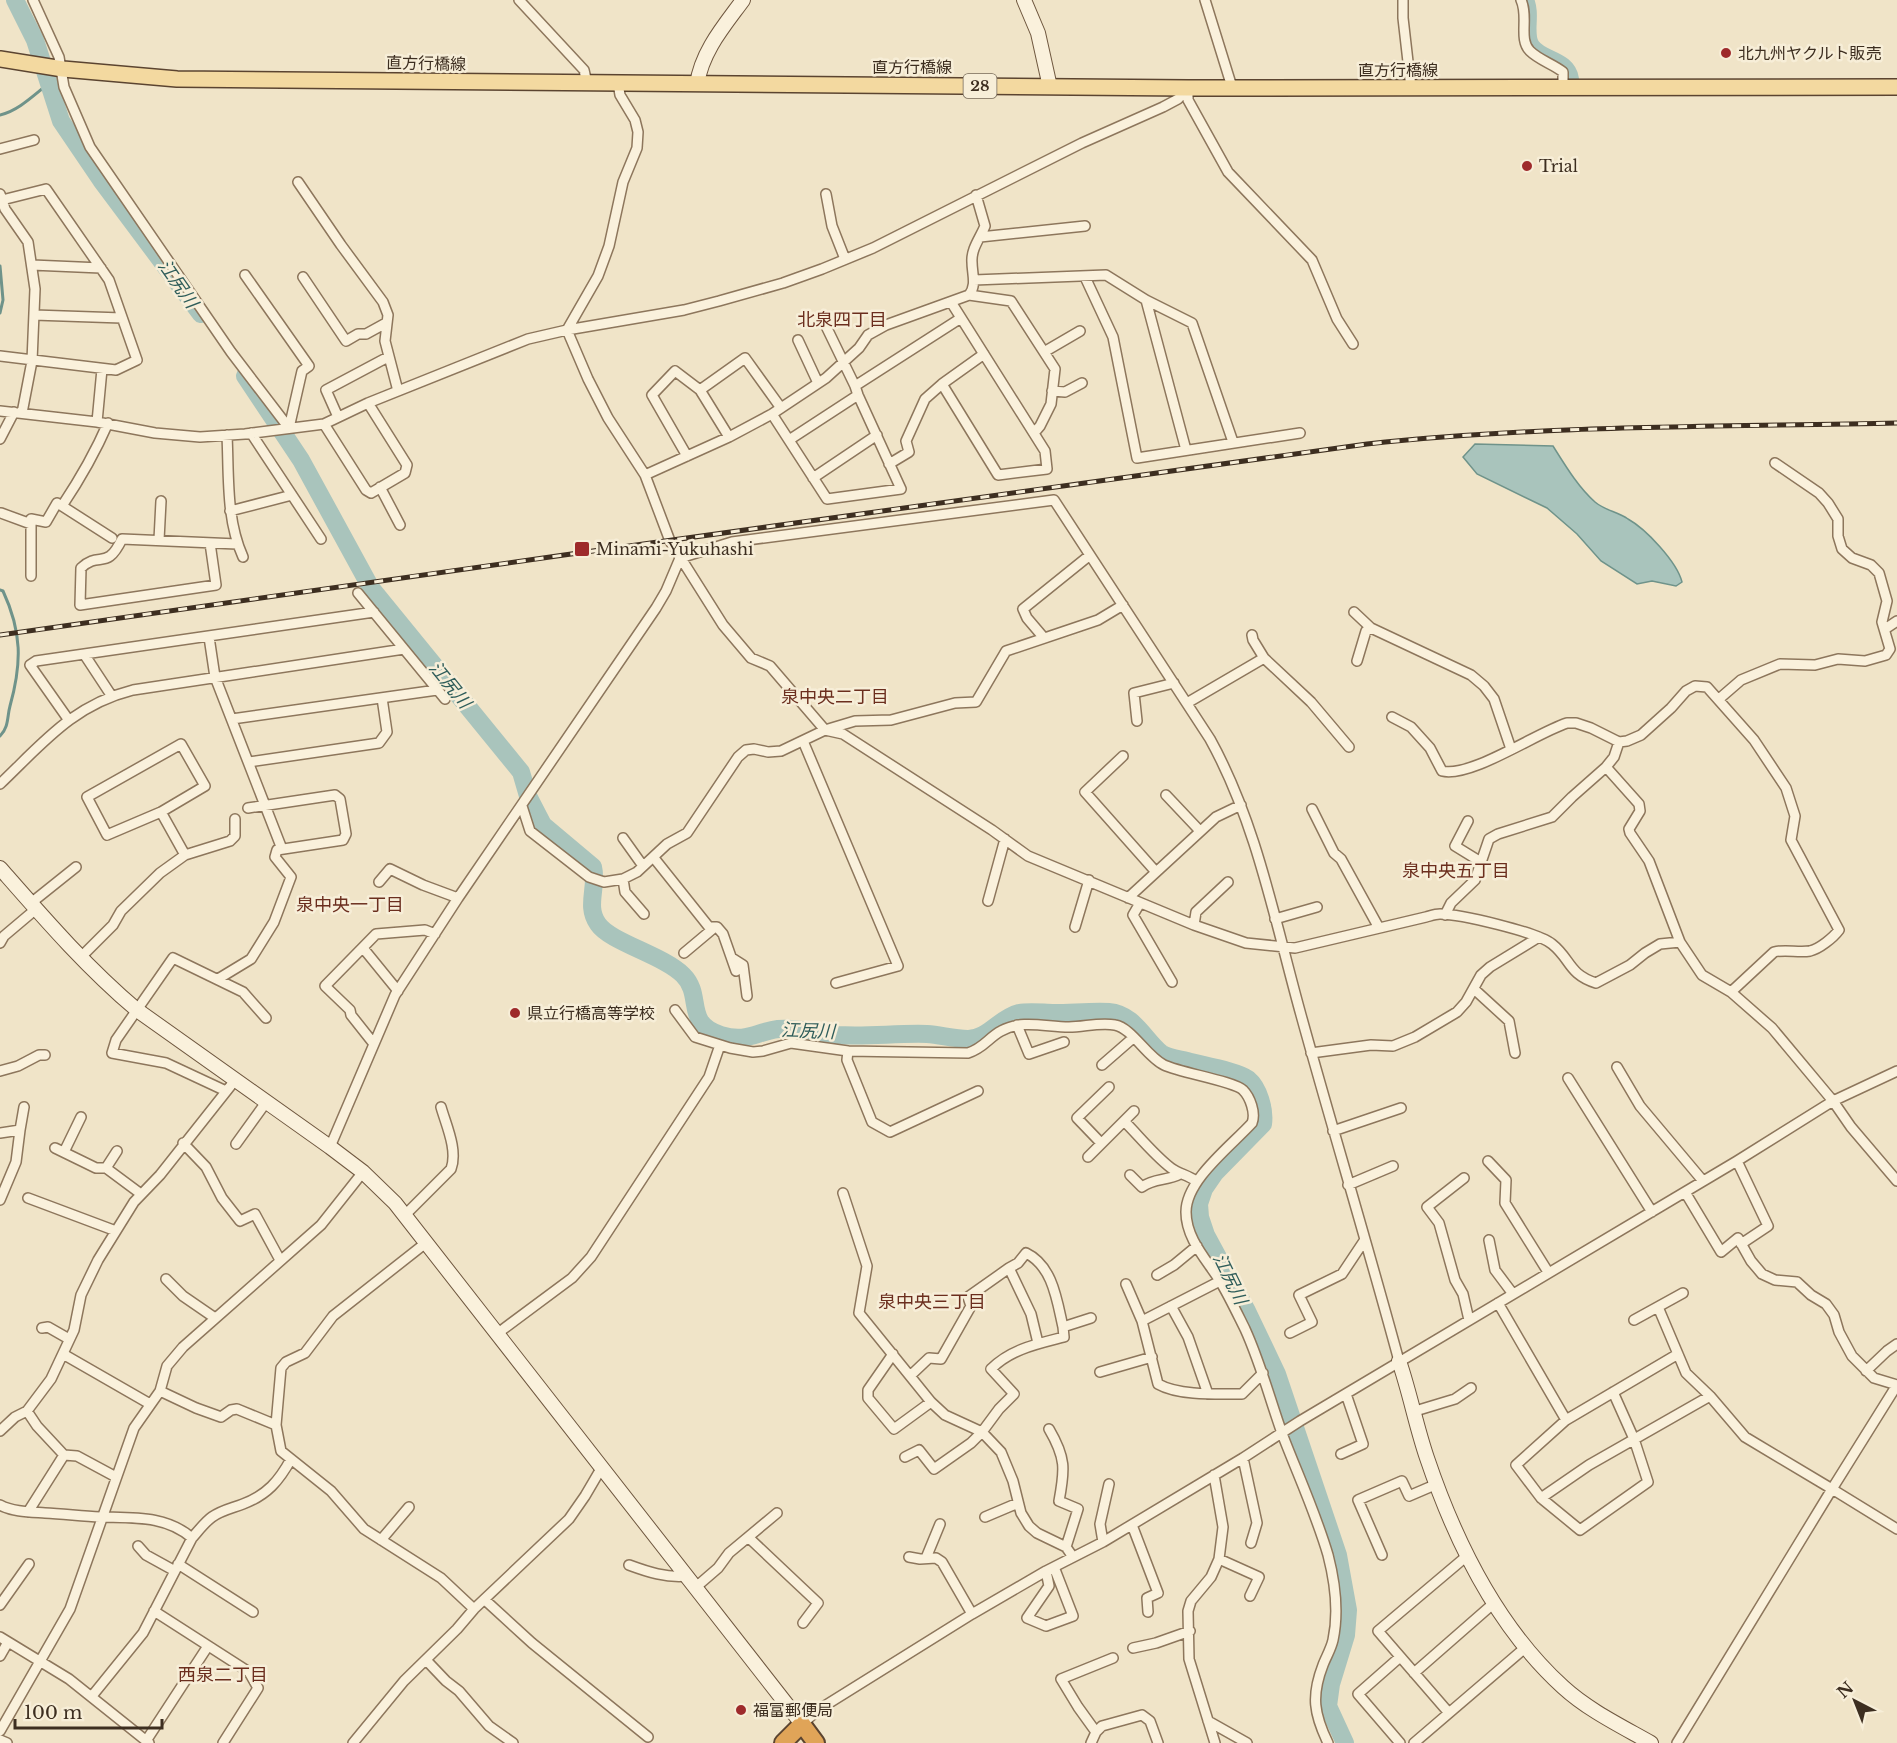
<svg xmlns="http://www.w3.org/2000/svg" width="1897" height="1743" font-family="'Libre Baskerville','Noto Sans JP',serif">
  <style>
    .water { fill: #a9c4bc; stroke: #6f938a; stroke-width: 1.5 }
    .lines { fill: none; stroke-linecap: round; stroke-linejoin: round }
    .stream { stroke: #6f938a; stroke-width: 3 }
    .river { stroke: #a9c4bc; stroke-width: 18 }
    .street-casing { stroke: #8d765c; stroke-width: 12 }
    .secondary-casing { stroke: #6f573f; stroke-width: 16 }
    .primary-casing { stroke: #5b4430; stroke-width: 18 }
    .highway-casing { stroke: #5b4430; stroke-width: 20 }
    .street { stroke: #faf1dc; stroke-width: 9 }
    .secondary { stroke: #faf1dc; stroke-width: 14 }
    .primary { stroke: #f3d9a0; stroke-width: 15 }
    .highway { stroke: #e0a458; stroke-width: 16 }
    .rail-casing { stroke: #3d2e20; stroke-width: 5 }
    .rail { stroke: #f7eed8; stroke-width: 3; stroke-dasharray: 9; stroke-linecap: butt }
    .poi-dot { fill: #9e2a2b; stroke: #f7eed8; stroke-width: 2 }
    .labels { text-anchor: middle; stroke-width: 5; stroke-linejoin: round; paint-order: stroke }
    .shield { fill: #f7eed8; stroke: #756857; stroke-width: 1.5 }
    .shield-label { font-size: 15px; font-weight: bold; fill: #3d2e20 }
    .poi-label { font-size: 16px; fill: #3d2e20; stroke: #f7eed8; text-anchor: start }
    .street-label { font-size: 16px; fill: #3d2e20; stroke: #f7eed8 }
    .water-label { font-size: 18px; font-style: italic; fill: #2f5d5a; stroke: #f7eed8 }
    .neighbourhood-label { font-size: 18px; fill: #6b2e1e; stroke: #f7eed8 }
  </style>
  <rect width="100%" height="100%" fill="#f0e4c8"/>
  <path class="water" d="M1475 444 1553 446C1565 465 1578 487 1595 502 1604 510 1618 512 1628 519 1646 529 1677 562 1682 582L1676 586 1652 581 1637 584 1601 561 1577 534 1547 508 1477 474 1463 457Z"/>
  <g class="lines">
    <path class="stream" d="M0 115C18 111 34 95 48 84
      M0 266 3 300 0 313
      M0 590 3 591C22 632 22 663 10 706 7 717 9 727 0 736"/>
    <path class="river" d="M15 0 35 40 61 121 101 180 201 314
      M1525 0C1532 15 1523 34 1531 46 1541 61 1567 59 1570 79
      M245 376 301 460 371 588 521 772 528 796 543 825 593 867C598 887 585 906 598 924 610 942 663 955 683 975 704 996 683 1023 721 1035 746 1043 756 1032 778 1029 797 1027 818 1033 837 1035 867 1037 897 1033 927 1034 941 1035 954 1039 968 1039 988 1039 999 1018 1019 1013 1030 1011 1044 1013 1055 1013 1071 1013 1094 1011 1109 1012 1134 1014 1144 1039 1161 1053 1168 1058 1179 1059 1187 1061 1201 1065 1237 1071 1248 1079 1259 1088 1265 1110 1263 1124L1215 1173 1204 1189 1199 1204 1200 1217 1206 1235 1247 1311 1277 1374 1338 1555 1348 1610 1346 1635 1331 1684 1328 1706 1345 1743"/>
    <g class="street-casing">
      <path id="street" d="M33 0 59 57 64 87 90 147 231 352 289 428
        M519 0 584 70 587 83
        M1205 0 1232 87
        M1403 0V18L1411 88
        M1521 0C1529 17 1518 39 1530 51 1539 60 1553 64 1563 72V87
        M1188 88V100L1228 172 1312 260 1337 319 1353 344
        M0 149 34 140
        M298 182 341 245 383 302 388 315 385 341 398 391
        M0 194 5 209 28 242 35 289 32 361 22 413
        M826 194 832 226 845 259
        M980 237 1085 226
        M32 265 101 268
        M245 275 309 366 302 371 289 428
        M303 277 346 341 358 334H366L386 323
        M1085 277 1113 337 1137 458 1300 433
        M974 280 1106 275 1146 300 1192 323 1233 442
        M969 295 1011 301 1055 369 1051 404 1040 426 1034 433
        M1146 300 1186 450
        M34 315 122 318
        M567 330 588 379 608 418 645 475 670 541 723 625 751 658 770 666 825 730 843 734 992 830 1028 856 1194 925 1246 943 1295 948 1426 917C1430 916 1435 914 1440 914 1460 914 1537 932 1552 944 1571 959 1568 974 1596 983L1630 965 1645 953 1660 944 1680 942
        M567 330 598 276 609 246 623 182 637 148 638 132 635 120 620 95 618 83
        M798 340 818 383
        M1044 352 1080 331
        M0 356 116 370 137 360 109 280 46 189 2 200
        M942 384 984 354
        M855 386 961 318
        M700 390 745 358 781 408
        M1052 391 1065 392 1082 383
        M0 411 97 422 155 433 200 437 245 434 324 424 368 403 528 339 567 330 684 310 719 301 783 283 822 269 873 248 1082 143 1163 107 1178 99 1188 88
        M772 414 827 499 901 489 858 395 855 386 823 320
        M338 417 326 390 388 357
        M97 422 102 369
        M324 424 366 490 371 493 405 473 407 465 368 403
        M251 433 321 539
        M227 435C229 477 226 519 243 557
        M0 439 14 412
        M789 440 858 395
        M687 456 652 395 675 371 700 390 729 437
        M889 464 909 452 906 441 925 399 942 384 998 475 1047 469 1045 451 951 302
        M645 475 729 437 772 414 826 378 859 348 868 335 886 325 969 295C977 285 972 274 972 262 971 249 980 238 985 226L976 195
        M813 478 877 435
        M380 487 400 525
        M62 506 112 538
        M230 511 292 495
        M1 513 31 524V519L46 522 57 503 62 506C80 479 95 453 108 423
        M31 524V576
        M159 540 161 501
        M210 543 216 585 80 605 81 568C100 550 106 572 122 539L237 544
        M680 558 732 542 1054 500 1210 739C1257 824 1275 922 1301 1015 1333 1131 1368 1246 1399 1361
        M358 593 445 699
        M1354 612 1371 628 1471 675 1484 686 1494 699 1511 749
        M1885 629 1897 621
        M209 637 215 677 282 849
        M1044 638 1027 618 1023 609 1090 555
        M84 654 111 695
        M1264 658 1311 702 1349 747
        M1357 661 1366 631 1371 628
        M1719 699 1741 680 1780 664 1815 665 1838 659 1865 661 1886 655 1890 649 1882 622 1887 601 1879 573 1871 565 1852 558 1842 549 1838 536V519L1828 503 1819 493 1775 463
        M1187 703 1264 658 1253 640 1252 635
        M1392 717 1411 727 1430 748 1442 771C1471 778 1536 733 1567 723H1576L1591 728 1619 742 1627 741 1641 735 1671 708 1686 691 1695 686 1707 687 1754 740 1786 788 1795 816 1791 840 1839 930C1833 938 1819 949 1810 951 1798 953 1786 949 1774 952L1731 992
        M68 719 30 665 36 661 374 612
        M232 719 437 690
        M1137 721 1134 693 1174 683
        M803 741 898 966 836 983
        M181 744 205 786 161 812 107 835 87 797Z
        M1123 756 1085 792 1156 872
        M249 762 379 743 387 732 382 698
        M1606 767 1639 804 1640 811 1629 829 1630 833 1649 861 1680 942 1702 975 1731 992 1772 1028 1833 1101 1851 1127 1897 1181
        M0 784C43 743 73 705 133 690L404 649
        M1166 795 1200 831
        M522 806 530 831 589 877 604 882 623 879 637 872 667 844 687 833 738 757 746 750 754 749 768 752 781 751 825 730 855 721 891 720 955 703 976 702 1006 651 1098 620 1123 605
        M1312 809 1334 853 1341 859 1379 928
        M1468 821 1455 846 1481 862
        M623 838 643 866
        M185 855 230 841 235 836V819
        M654 858 709 927H717L723 934 736 971
        M623 879 625 892 644 914
        M379 882 390 869 423 885 458 898
        M1128 898 1216 817 1241 805
        M988 901 1005 839
        M31 903 76 867
        M1140 903 1133 915 1172 982
        M1445 915 1451 903 1475 880 1489 839 1498 834 1552 817 1572 797 1606 767 1614 757 1619 742
        M1275 919 1317 907
        M1194 925 1196 912 1228 882
        M1075 927 1089 880
        M0 943 4 936 36 909
        M363 948 398 991
        M684 953 715 927
        M81 957 113 925 121 911 160 873 185 855 161 812
        M732 958 743 965 747 996
        M218 979 251 959 274 922 291 877 275 857 277 850 343 840 346 834 340 799 335 795 248 808
        M1474 989 1509 1021 1515 1053
        M675 1010 695 1037 730 1048 753 1052 763 1051 791 1043 848 1051 847 1060 872 1122 890 1132 978 1091
        M1017 1025 1029 1054 1064 1042
        M374 1044 351 1015 350 1010 325 986 376 934 425 930 435 934
        M848 1051 968 1053C984 1048 988 1038 1001 1031 1022 1019 1046 1027 1069 1027 1084 1027 1100 1022 1115 1025 1132 1028 1147 1057 1164 1065 1181 1073 1233 1081 1243 1090 1250 1097 1256 1113 1252 1123 1230 1147 1186 1180 1186 1212 1186 1239 1207 1260 1220 1281 1229 1296 1237 1313 1245 1329 1261 1364 1270 1400 1283 1436 1298 1475 1316 1514 1328 1555 1335 1582 1339 1612 1333 1640 1331 1649 1326 1657 1323 1665 1311 1696 1314 1714 1328 1743
        M1311 1053 1371 1045 1393 1046 1415 1037 1457 1012 1466 1002 1481 975 1490 967 1539 937
        M1102 1065 1133 1038
        M1617 1067 1640 1106 1703 1181
        M0 1071 18 1066 39 1055H45
        M1568 1078 1652 1212
        M226 1091 166 1063 112 1053 116 1040 173 958 243 992 266 1018
        M1124 1121C1139 1136 1154 1155 1171 1168 1179 1174 1188 1175 1196 1181
        M20 1130 24 1107
        M1333 1131 1401 1108
        M0 1133 20 1130 16 1162 0 1200
        M183 1143 206 1167 222 1198 240 1221 255 1214 280 1260
        M1101 1143 1077 1118 1109 1087
        M236 1144 267 1101
        M330 1147 395 995 458 898 656 608 666 591 680 558
        M55 1148 96 1168H106L141 1194
        M64 1152 81 1117
        M1088 1157 1134 1111
        M1488 1161 1506 1180 1505 1203 1548 1272
        M1737 1161 1768 1226 1741 1244
        M106 1168 117 1151
        M1130 1175 1142 1187C1154 1178 1167 1181 1180 1174
        M1464 1178 1427 1207 1439 1223 1455 1280 1463 1294 1469 1320
        M1348 1185 1393 1166
        M1685 1192 1721 1252 1738 1238 1751 1261 1762 1274 1775 1280 1797 1282 1811 1295 1826 1304 1834 1315 1839 1332 1852 1356 1874 1378 1897 1385 1832 1489 1897 1529
        M843 1193 867 1266 859 1313 931 1402 945 1415 982 1432 1001 1452 1013 1481 1021 1513 1029 1526 1037 1533 1066 1547 1073 1557
        M28 1198 116 1231
        M405 1215 451 1169C458 1150 446 1125 441 1107
        M1489 1240 1495 1270 1513 1294
        M427 1242 333 1316 305 1353 286 1362 281 1368 276 1425 281 1451 331 1491 364 1529 441 1578 474 1609
        M1009 1268 1018 1263 1026 1253C1053 1266 1057 1301 1063 1327
        M1157 1275 1174 1265 1197 1246
        M166 1279 183 1296 215 1318
        M1220 1281 1142 1321 1158 1384C1179 1396 1218 1394 1242 1394L1263 1373
        M1126 1284 1142 1321
        M1498 1303 1566 1420
        M1171 1306 1188 1337 1208 1394
        M1658 1307 1686 1373 1710 1396 1745 1437 1832 1489 1677 1743
        M1634 1320 1683 1293
        M42 1328 48 1327 69 1339
        M498 1333 572 1278 591 1257 709 1077 720 1045
        M1290 1333 1312 1322 1299 1295 1342 1274 1364 1241
        M63 1354 150 1404
        M893 1354 868 1390V1398L894 1429 931 1402
        M1866 1371 1887 1351 1897 1344
        M1100 1372 1152 1357
        M910 1376 929 1358 941 1359 971 1306 968 1297 1009 1268 1031 1314 1038 1343
        M160 1391 196 1408 221 1417 231 1410 237 1409 276 1425
        M1613 1392 1634 1439 1648 1482 1580 1530 1541 1498 1516 1465 1566 1420 1678 1354
        M27 1411 37 1426 64 1455 28 1512
        M1412 1412 1455 1399 1471 1388
        M1049 1429C1066 1458 1065 1469 1059 1501L1078 1509 1066 1547
        M0 1431 15 1417 27 1411 51 1379 74 1330 81 1295 98 1260 134 1202 160 1175 236 1079
        M1341 1454 1363 1444 1346 1394
        M64 1455 77 1456 116 1477
        M905 1457 919 1450 934 1469 971 1443 982 1432 999 1409 1014 1394 991 1369C1011 1349 1037 1344 1064 1337L1063 1327 1091 1318
        M1243 1458 1257 1523 1251 1543
        M1214 1475 1223 1527 1219 1559 1211 1577 1191 1601 1188 1611 1189 1659 1215 1743
        M1541 1498 1589 1465 1710 1396
        M0 1505C13 1512 31 1512 45 1513 63 1514 82 1516 100 1517 133 1518 166 1515 192 1538 199 1530 205 1522 212 1517 222 1510 233 1508 243 1504 267 1495 279 1481 291 1459
        M985 1517 1018 1503
        M1132 1525 1158 1593 1147 1598 1148 1612
        M748 1537 818 1603 803 1623
        M381 1540 409 1507
        M1103 1542 1100 1524 1109 1484
        M138 1546 146 1555 175 1571
        M1382 1555 1358 1500 1402 1481 1409 1496 1437 1484
        M909 1557 920 1559 936 1558 942 1562 972 1614
        M926 1558 940 1524
        M1219 1559 1259 1577 1250 1596
        M178 1564 253 1612
        M629 1565C648 1572 666 1578 687 1576
        M1046 1571 1049 1586 1027 1618 1046 1626 1073 1616 1054 1567
        M696 1587 718 1568 729 1553 777 1513
        M485 1600 532 1643 648 1737
        M0 1605 29 1564
        M154 1611 249 1672 258 1688 223 1743
        M0 1637 69 1679 149 1743
        M1133 1648 1156 1643 1190 1631
        M0 1656 8 1642
        M426 1660 446 1681 459 1691 489 1726 513 1743
        M1414 1673 1494 1603
        M92 1696 143 1633 192 1538
        M1449 1713 1378 1631 1468 1555
        M1208 1721 1247 1743
        M802 1724 818 1710 972 1614 1046 1571 1103 1542 1243 1458 1300 1421 1737 1161 1833 1101 1897 1071
        M0 1731 70 1609 134 1428 160 1391 167 1366 183 1347 321 1225 363 1172
        M1096 1732 1078 1707 1061 1679 1113 1658
        M0 1740 7 1743
        M146 1741 208 1646
        M353 1743 404 1681 457 1629 474 1609 569 1519 585 1496 602 1467
        M1091 1743 1096 1732 1102 1726 1142 1715 1150 1721 1158 1743
        M1400 1743 1358 1694 1400 1657
        M1414 1743 1526 1647"/>
    </g>
    <g class="secondary-casing">
      <path id="secondary" d="M1024 0 1038 33 1050 87
        M697 84C702 51 724 26 743 0
        M0 868C43 917 86 967 137 1010L330 1147 363 1172 395 1203 802 1724
        M1399 1361C1410 1393 1416 1426 1427 1458 1455 1541 1497 1627 1563 1687 1588 1710 1621 1726 1651 1743"/>
    </g>
    <g class="primary-casing">
      <path id="primary" d="M0 59 63 69 177 79 1188 88 1897 87"/>
    </g>
    <g class="highway-casing">
      <path id="highway" d="M783 1743 802 1724 816 1743"/>
    </g>
    <use href="#street" class="street"/>
    <use href="#secondary" class="secondary"/>
    <use href="#primary" class="primary"/>
    <use href="#highway" class="highway"/>
    <g class="rail-casing">
      <path id="rail" d="M0 635 564 555 1367 444C1543 425 1720 427 1897 423"/>
    </g>
    <use href="#rail" class="rail"/>
  </g>
  <g class="poi-dot">
    <circle cx="1726" cy="53" r="6"/>
    <circle cx="1527" cy="166" r="6"/>
    <rect x="574" y="541" width="16" height="16" rx="3"/>
    <circle cx="515" cy="1013" r="6"/>
    <circle cx="741" cy="1710" r="6"/>
  </g>
  <g class="labels">
    <rect class="shield" x="963.5" y="74" width="33" height="24" rx="4.5"/>
    <g class="shield-label">
      <text x="980" y="91">28</text>
    </g>
    <g class="poi-label">
      <text x="1738" y="59">北九州ヤクルト販売</text>
      <text x="1539" y="172">Trial</text>
      <text x="596" y="555">Minami-Yukuhashi</text>
      <text x="527" y="1019">県立行橋高等学校</text>
      <text x="753" y="1716">福富郵便局</text>
    </g>
    <g class="street-label">
      <text transform="translate(426 63) rotate(1)" y="6">直方行橋線</text>
      <text x="912" y="73">直方行橋線</text>
      <text x="1398" y="76">直方行橋線</text>
    </g>
    <g class="water-label">
      <text transform="translate(178 284) rotate(55)" y="6">江尻川</text>
      <text transform="translate(450 685) rotate(51)" y="6">江尻川</text>
      <text transform="translate(808 1031) rotate(2)" y="6">江尻川</text>
      <text transform="translate(1230 1279) rotate(64)" y="6">江尻川</text>
    </g>
    <g class="neighbourhood-label">
      <text x="842" y="326">北泉四丁目</text>
      <text x="835" y="703">泉中央二丁目</text>
      <text x="1456" y="877">泉中央五丁目</text>
      <text x="350" y="911">泉中央一丁目</text>
      <text x="932" y="1308">泉中央三丁目</text>
      <text x="223" y="1681">西泉二丁目</text>
    </g>
  </g>
  <g transform="translate(1855 1701) rotate(318)" stroke="#f7eed8" stroke-width="4.5" paint-order="stroke">
  <path d="M0-4.5L10 22L0 15L-10 22Z" fill="#3d2e20"/>
  <text y="-9" font-size="16" font-weight="bold" text-anchor="middle" fill="#3d2e20">N</text>
  </g>
  <path d="M15 1719v9h147v-9" fill="none" stroke="#3d2e20" stroke-width="3"/>
  <text x="24" y="1719" font-size="18" fill="#3d2e20" stroke="#f7eed8" stroke-width="4.5" paint-order="stroke">100 m</text>
</svg>
